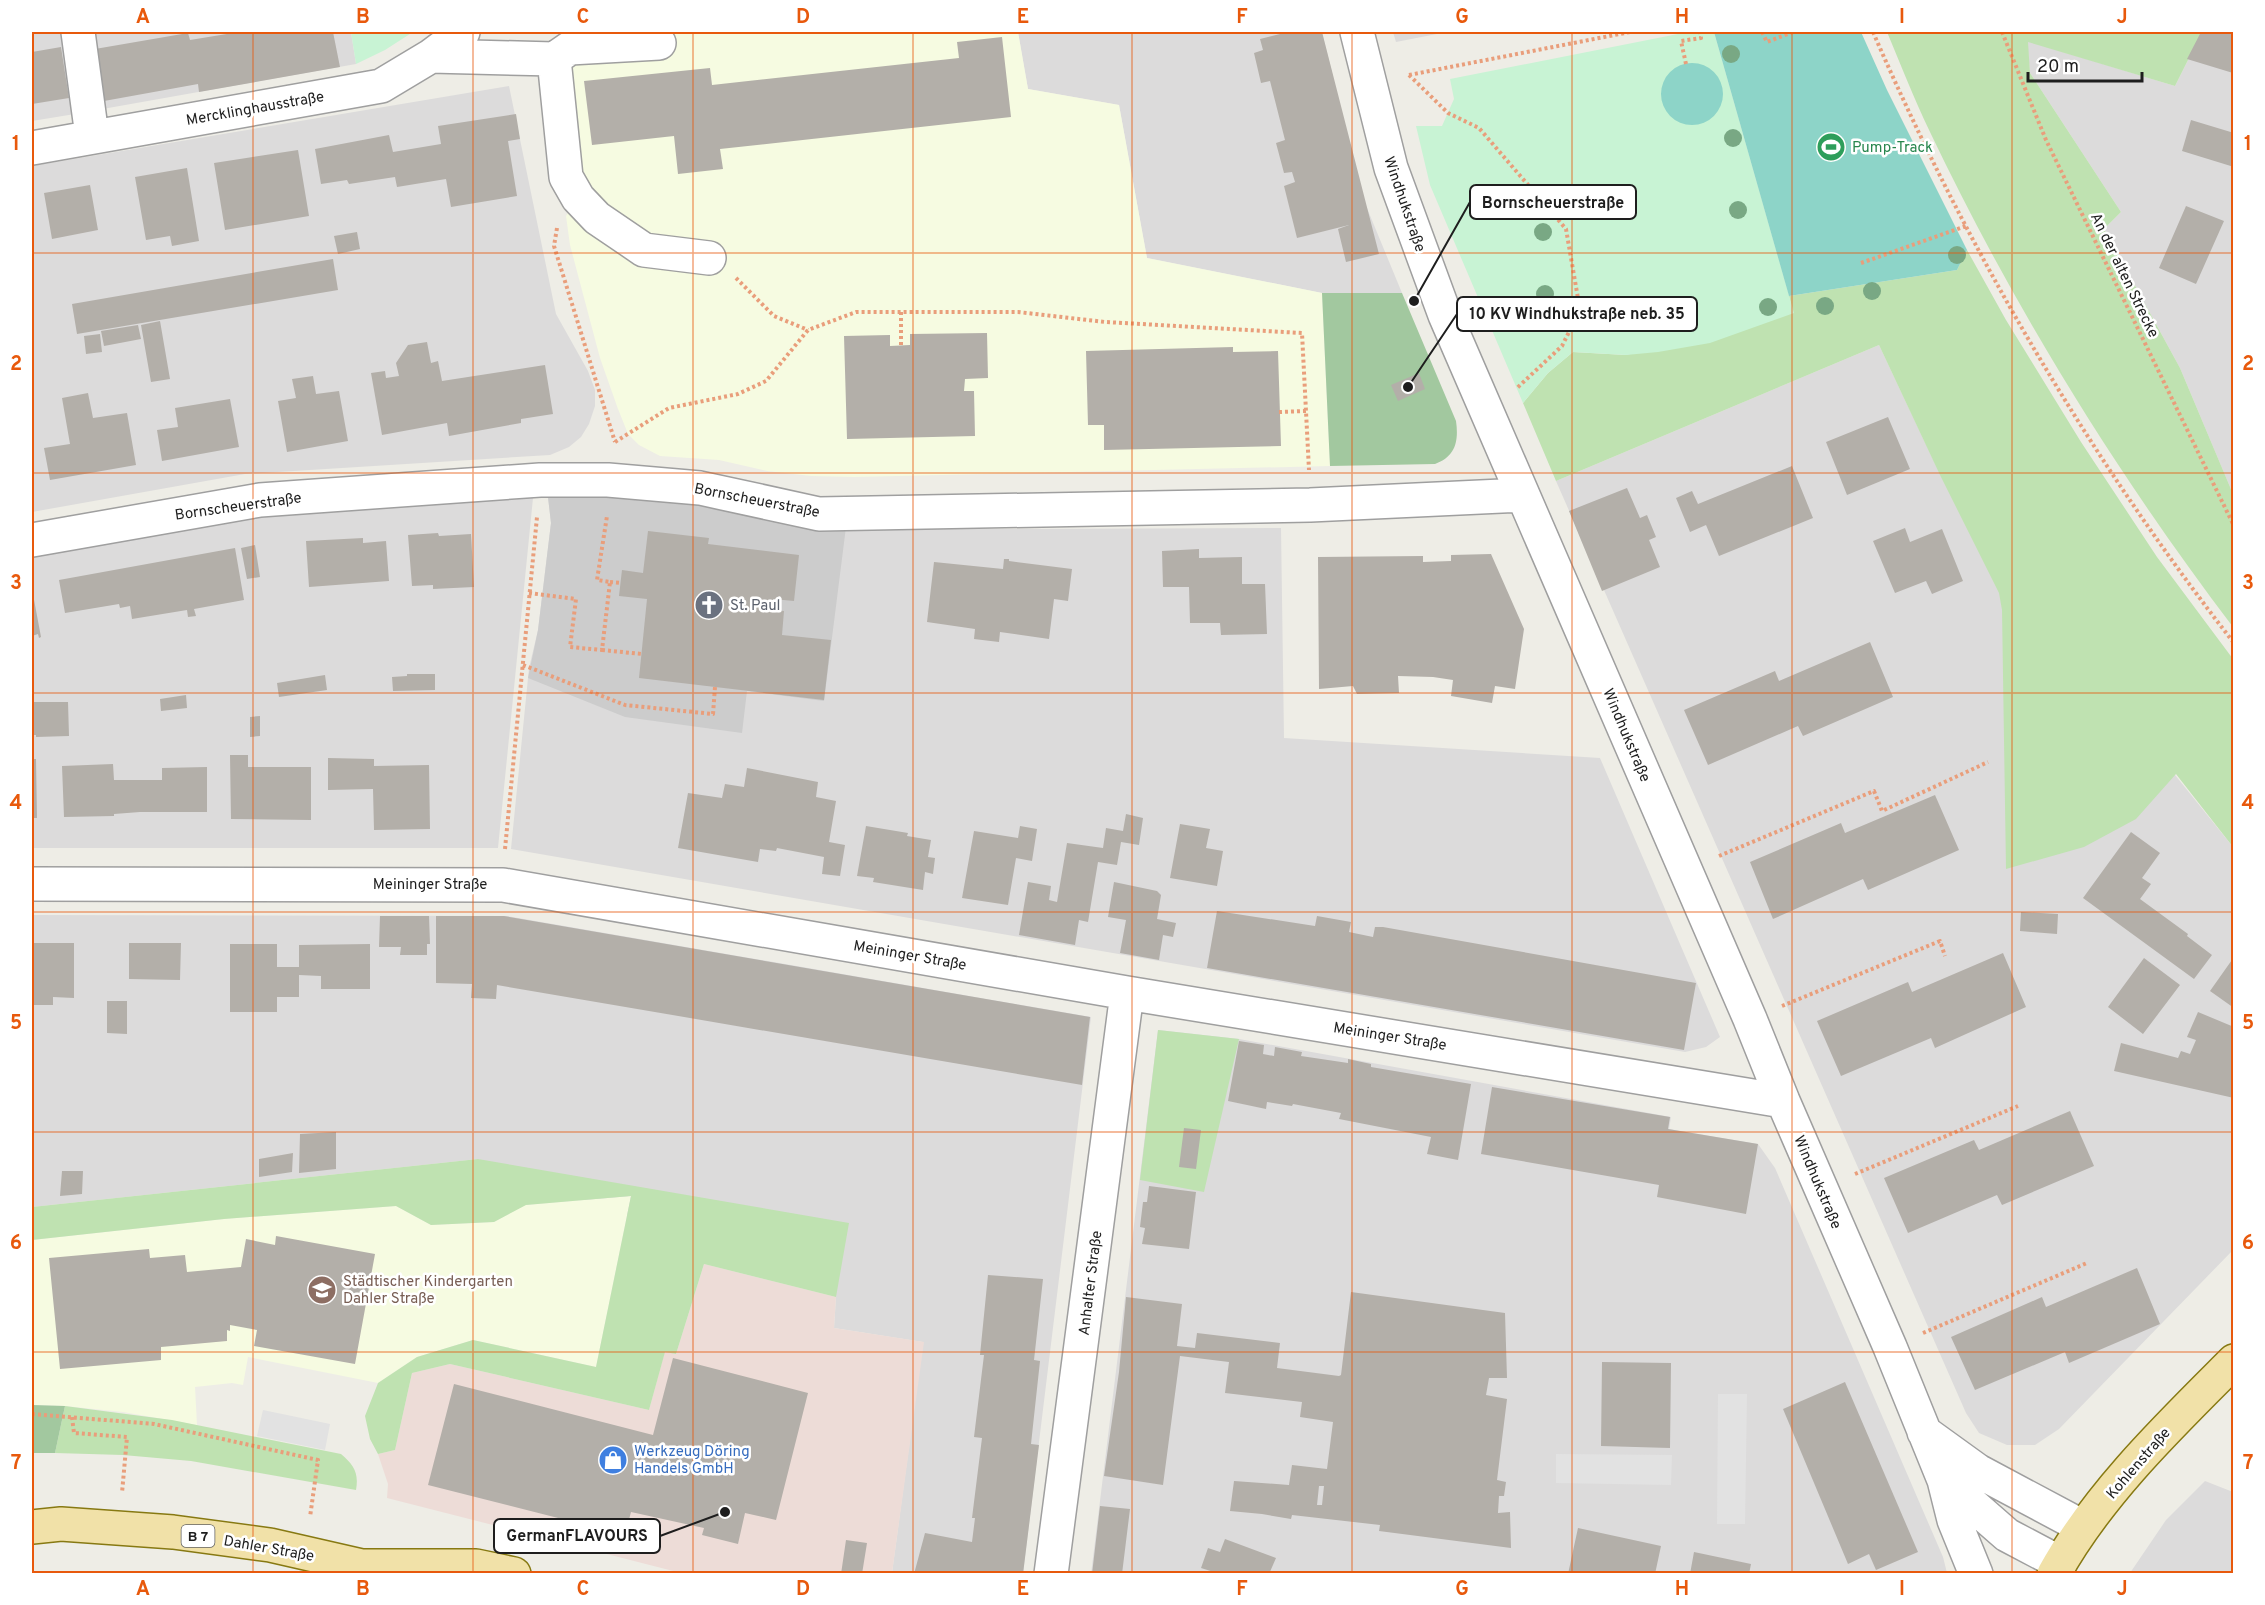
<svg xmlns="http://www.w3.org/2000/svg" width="2265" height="1605" font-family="Overpass,sans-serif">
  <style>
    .residential { fill: #dcdbdb }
    .commercial { fill: #eddcd7 }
    .education { fill: #f6fbe1 }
    .religious { fill: #ccc }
    .grass { fill: #bfe2b1 }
    .forest { fill: #a2c89f }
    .park { fill: #c8f3d4 }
    .pitch { fill: #8dd4c8 }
    .parking { fill: #e2e2e2 }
    .building { fill: #b3afa9; fill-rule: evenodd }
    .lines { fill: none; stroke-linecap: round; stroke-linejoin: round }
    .minor-casing { stroke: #9f9f9f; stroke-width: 36 }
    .major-casing { stroke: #877912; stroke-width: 36 }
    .path { stroke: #e99e7b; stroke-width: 4; stroke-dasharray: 3 3; stroke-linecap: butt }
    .minor { stroke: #fff; stroke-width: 33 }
    .major { stroke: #f1e1a8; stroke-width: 33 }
    .tree { fill: #79a884 }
    .grid { fill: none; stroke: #e8590c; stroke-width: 1.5; stroke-opacity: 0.55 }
    .labels { text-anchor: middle; stroke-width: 5; stroke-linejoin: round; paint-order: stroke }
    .shield { fill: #fff; stroke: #626262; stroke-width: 1.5 }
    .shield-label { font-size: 14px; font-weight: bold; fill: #1e1e1e }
    .street-label { font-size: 15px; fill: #1e1e1e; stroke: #fff }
    .leisure-label { font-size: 15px; fill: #27864d; stroke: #fff; text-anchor: start }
    .worship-label { font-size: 15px; fill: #5b616d; stroke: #fff; text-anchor: start }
    .education-label { font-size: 15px; fill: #785e54; stroke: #fff; text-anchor: start }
    .shop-label { font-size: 15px; fill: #366cbe; stroke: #fff; text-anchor: start }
    .leader { fill: none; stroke: #1e1e1e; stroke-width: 2 }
    .callout-dot { fill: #1e1e1e; stroke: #fff; stroke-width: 2 }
    .callout { fill: #fff; stroke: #1e1e1e; stroke-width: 2 }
    .callout-label { font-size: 16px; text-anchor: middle; font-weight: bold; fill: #1e1e1e }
    .neatline { fill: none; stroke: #e8590c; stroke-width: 2 }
    .grid-label { font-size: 20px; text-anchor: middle; font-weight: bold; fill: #e8590c }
  </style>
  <rect width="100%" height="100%" fill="#eeede6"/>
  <path class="residential" d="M32 32H69L81 113 32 121Z
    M86 32H351L356 64 97 110Z
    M1018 32H1322L1362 196 1402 293H1322L1147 258 1119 105 1028 89Z
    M1393 32H1447L1396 42Z
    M2202 32H2233V494L2180 368 2104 229 2121 212 2030 73 2027 41 2175 86Z
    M509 86 556 314 588 371 595 390V406L589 424 581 437 569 447 550 455 245 474 32 512V166Z
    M1879 345 1940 474 2047 616 2233 847V1250L2059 1429 2035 1445H2007L1979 1433 1966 1413 1556 481Z
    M548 497 717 508 792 526 998 529 1281 528 1284 738 1600 758 1720 1037 1706 1047 1685 1052 511 849 529 668 538 630 551 523Z
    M533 498 498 848H32V555L252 517Z
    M32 915 507 916 1091 1017 1023 1573H892L923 1342 834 1328 836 1297 478 1159 32 1207Z
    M1158 1030 1239 1039 1671 1117 1669 1129 1758 1144 1775 1168 1943 1557 1947 1573 1091 1574Z
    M2205 1481 2233 1492V1573H2130L2166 1520Z"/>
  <path class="commercial" d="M704 1264 836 1297 834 1328 924 1342 892 1573H681L387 1498 388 1484 378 1454 395 1450 412 1373 450 1364 649 1410 665 1351 676 1354Z"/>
  <path class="education" d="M570 32H1018L1028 89 1119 105 1147 258 1322 293 1330 466 854 477 811 476 767 471 719 460 660 456 639 445 628 434 618 409 600 358 570 245 566 216 578 198Z
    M631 1196 596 1367 473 1340 417 1357 378 1383 248 1357 243 1385 232 1383 195 1387 197 1425 123 1412 65 1406 32 1405V1240L224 1219 396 1206 431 1225 494 1222 525 1205Z"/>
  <path class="religious" d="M623 494 717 508 792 526 846 527 824 701 747 691 742 733 625 717 528 678 538 630 551 523 548 497Z"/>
  <path class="grass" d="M1887 32H2202L2175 86 2028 42 2030 73 2121 212 2104 229 2180 368 2233 494V627C2116 473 2013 306 1930 132 1914 99 1901 65 1887 32Z
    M1967 250 2006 320 2081 442 2157 557 2233 659V847L2176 774 2136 819 2084 847 2006 869 2002 610 1999 593 1940 475 1879 345 1556 481 1523 403 1548 373 1573 352 1626 355 1793 313 1789 296 1957 270Z
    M1158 1030 1239 1039 1204 1192 1140 1180Z
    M478 1159 849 1223 836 1297 704 1264 676 1354 665 1352 649 1410 450 1364 412 1373 395 1450 378 1454 370 1439 365 1416 378 1383 417 1357 473 1340 596 1367 631 1196 526 1205 494 1222 431 1225 396 1206 224 1219 32 1240V1207Z
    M65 1406 172 1420 341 1454C354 1465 359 1473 356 1490L191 1461 123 1455 55 1453Z"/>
  <path class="forest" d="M1322 293H1402L1456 421C1459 442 1455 457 1435 464L1330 466Z
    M32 1405 65 1406 55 1453H32Z"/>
  <path class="park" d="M351 32H413L385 50 356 64Z
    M1688 32H1714L1794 313 1710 343 1658 352 1626 355 1573 352 1548 373 1523 403 1430 185 1416 126H1442L1454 99 1450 79Z"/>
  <path class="pitch" d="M1714 32H1861L1887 90 1967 250 1957 270 1789 296Z
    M1661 94a31 31 0 1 1 62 0a31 31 0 1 1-62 0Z"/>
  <path class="parking" d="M1718 1394H1747L1745 1524H1717Z
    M263 1410 330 1424 325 1450 257 1436Z
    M1556 1454 1672 1455 1671 1485 1556 1483Z"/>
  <path class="building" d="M239 32H333L340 67 199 92 198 84 104 101 95 49 188 33 190 40Z
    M1279 32H1322L1379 254 1346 262 1338 229 1349 225 1297 238 1284 186 1295 182 1292 172 1284 173 1276 143 1285 140 1270 81 1261 83 1254 53 1263 50 1260 39 1280 34Z
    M2201 32H2234L2233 73 2187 59Z
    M1002 37 1011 117 720 149 723 169 678 174 674 136 592 145 584 81 710 68 712 85 959 58 957 42Z
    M61 47 69 98 32 104V52Z
    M516 114 520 139 508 141 517 196 451 207 446 179 397 187 395 177 349 184 347 180 321 184 315 149 389 135 393 152 441 144 438 126Z
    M2191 120 2234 133V167L2182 151Z
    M298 150 309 216 225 230 214 163Z
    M187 168 199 241 172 246 170 236 146 240 135 177Z
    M90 185 98 230 52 239 44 193Z
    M2186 206 2224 221 2196 284 2159 268Z
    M357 232 360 249 338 254 334 236Z
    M333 259 338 290 77 334 72 304Z
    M160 321 170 379 151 382 141 325Z
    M138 325 141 339 104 346 101 331Z
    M987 333 988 378 965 379 964 391H974L975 436 847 439 844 336 890 335V346L910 345V334Z
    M100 334 102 352 86 354 84 336Z
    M427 342 431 363 438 361 442 381 545 365 553 414 521 419V423L449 436 447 423 382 435 371 373 385 371 386 378 399 376 396 363 408 345Z
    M1233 347V352L1278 351 1281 446 1104 450V425H1088L1086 351Z
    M1419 373 1425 389 1398 401 1391 385Z
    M313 376 316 394 339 391 348 441 287 452 278 401 296 398 292 379Z
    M88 393 93 418 127 413 136 465 50 480 44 448 70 444 62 398Z
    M230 399 239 447 162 461 157 430 178 427 175 408Z
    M1888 417 1910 469 1847 495 1826 442Z
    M1792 466 1813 518 1719 556 1706 525 1690 532 1676 498 1692 491 1698 504Z
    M1627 488 1640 518 1647 515 1656 537 1649 540 1660 567 1602 591 1569 511Z
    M1905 528 1910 542 1942 529 1963 581 1932 594 1926 581 1895 593 1873 541Z
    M648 531 709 538 708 544 799 555 794 601 773 599 771 610 784 611 782 635 831 640 824 700 639 678 647 599 619 596 622 570 643 573Z
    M438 533 439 536 471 534 474 587 433 589V585L412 586 408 535Z
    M363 538V543L386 541 389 581 309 587 306 541Z
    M255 545 260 577 247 579 241 548Z
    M235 548 244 600 194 609 196 616 188 617 187 610 132 619 130 606 120 608 119 604 65 613 59 580Z
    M1199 549V558L1242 557V584H1265L1267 634 1221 635 1220 623H1190L1189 587H1163L1162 551Z
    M1491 554 1524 629 1515 689 1495 686 1492 703 1451 696 1453 680 1433 677 1398 676 1399 693 1357 694 1353 686 1319 689 1318 557 1423 556V562L1451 561V555Z
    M1004 559H1009V561L1072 569 1068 601 1054 599 1049 639 1000 632 999 642 974 639 975 629 927 622 934 562 1003 569Z
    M32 589 41 637 39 638 38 634 32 636Z
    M1870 642 1893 697 1803 736 1798 726 1708 765 1684 710 1775 671 1779 681Z
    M407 674H435V690L393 691 392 677 407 676Z
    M325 675 327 690 279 697 277 683Z
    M186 695 187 708 161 711 160 699Z
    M32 702H68L69 736 36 737V735H32Z
    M260 716V736L250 737V717Z
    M230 755H248V767H311V820L231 819Z
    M328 758 374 759V766L429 765 430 829 374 830 373 789 328 790Z
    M32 759H36L37 818H32Z
    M113 764 114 780H162V768L207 767V812H140L114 814V816L64 817 62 766Z
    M747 768 818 782 816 797 836 801 829 842 845 845 840 876 822 874 824 857 777 848 776 851 760 849 758 862 678 848 688 793 722 798 725 784 744 787Z
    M1935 795 1959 850 1868 890 1863 879 1773 919 1750 862 1841 823 1845 833Z
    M1126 814 1143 818 1139 845 1121 842 1117 865 1098 862 1088 922 1079 920 1075 945 1019 935 1028 882 1051 886 1049 900 1057 902 1067 843 1103 848 1106 828 1123 831Z
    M1180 824 1210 829 1206 848 1223 851 1217 886 1170 878Z
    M866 826 908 833 907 836 931 840 928 857 935 858 933 874 925 872 923 890 873 882 874 878 857 876Z
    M1020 826 1037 829 1032 861 1016 858 1008 905 962 898 974 831 1018 838Z
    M2131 832 2160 853 2142 878 2151 884 2140 899 2188 934 2187 936 2212 955 2194 979 2083 898Z
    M1114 882 1157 891 1161 895 1157 919 1176 923 1173 937 1163 935 1159 960 1120 953 1126 920 1108 917Z
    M1217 911 1315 926 1317 916 1351 922 1349 932 1373 937 1375 927H1383L1696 983 1684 1050 1207 968Z
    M2021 912 2058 914 2057 934 2020 931Z
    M380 916H429L430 944H427V955H400L401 947H379Z
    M436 916H504L1090 1017 1082 1085 497 985 496 999 471 998 472 984 436 983Z
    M32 943H74V998L53 997V1005H32Z
    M129 943H181L180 980 129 979Z
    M230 944H277V967H299V945L370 944V989H321V976L299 975V997H277V1012H230Z
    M2003 953 2026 1007 1935 1048 1931 1038 1841 1076 1817 1021 1908 982 1912 992Z
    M2234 957V1008L2210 991Z
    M2144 958 2180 985 2143 1034 2108 1007Z
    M107 1001H127V1034L107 1033Z
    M2198 1012 2234 1027V1098L2114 1071 2121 1043 2178 1058 2181 1051 2190 1054 2196 1040 2187 1037Z
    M1239 1041 1264 1045 1263 1054 1274 1056 1275 1047 1302 1052 1301 1056 1348 1063V1059L1371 1064V1067L1471 1084 1458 1160 1427 1154 1431 1137 1339 1119 1341 1113 1293 1104 1292 1106 1267 1102 1266 1109 1228 1101Z
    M1492 1087 1670 1117 1668 1129 1758 1144 1746 1214 1657 1197 1659 1185 1481 1154Z
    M2070 1111 2094 1166 2002 1205 1997 1195 1908 1233 1884 1178 1974 1140 1979 1150Z
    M1184 1128 1201 1130 1196 1169 1179 1167Z
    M336 1132V1169L299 1173 300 1134Z
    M293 1153 292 1172 259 1177V1159Z
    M62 1171H83L82 1194 60 1196Z
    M1149 1186 1196 1192 1189 1249 1142 1244 1145 1228 1140 1227 1143 1202H1147Z
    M276 1236 375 1254 355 1364 254 1346 257 1330 230 1325V1331L227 1330V1341L161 1347V1360L60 1369 49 1258 149 1249 150 1258 185 1255 187 1272 241 1267 246 1239 275 1245Z
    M2137 1268 2160 1324 2069 1363 2065 1352 1975 1390 1951 1337 2042 1297 2046 1307Z
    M988 1275 1043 1279 1034 1360 1040 1361 1031 1444 1039 1445 1023 1574H914L925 1533 972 1542 975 1518H972L982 1438 974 1437 984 1355H980Z
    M1351 1292 1505 1313 1507 1378H1489L1486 1395 1507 1399 1497 1480 1506 1482 1504 1496H1499L1498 1513 1510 1512 1511 1548 1379 1531 1380 1525 1292 1515 1291 1519 1262 1514 1230 1511 1234 1481 1289 1485 1292 1465 1327 1469 1333 1422 1300 1417 1302 1402 1225 1393 1229 1362 1180 1356 1163 1485 1104 1476 1119 1372 1126 1297 1182 1304 1177 1346 1195 1348 1197 1333 1280 1343 1277 1368 1339 1376 1341 1375ZM1319 1486H1324L1322 1505H1317Z
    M673 1358 808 1393 776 1520 745 1513 738 1544 702 1535 704 1528 631 1512 625 1535 428 1485 454 1384 653 1435Z
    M1602 1362 1671 1363 1670 1448 1601 1446Z
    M1845 1382 1918 1552 1876 1570 1869 1554 1848 1564 1783 1409Z
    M1100 1506 1130 1509 1122 1574H1092Z
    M1578 1528 1661 1546 1655 1574H1568Z
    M1225 1539 1276 1558 1269 1574H1220L1201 1568 1208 1548 1220 1552Z
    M846 1540 867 1543 862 1574H841Z
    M1694 1552 1751 1564 1749 1574H1690Z"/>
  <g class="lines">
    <g class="minor-casing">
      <path id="minor" d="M78 32 92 136
        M1357 32 1391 168 1445 315 1750 1019 1783 1101 1890 1347 1944 1480 1954 1520 1976 1574
        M431 56 554 59 570 48 659 43
        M554 59 566 177 578 198 597 218 644 250 709 258
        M32 148 381 86 431 56 463 32
        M32 540 260 500 540 480H608L700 488 819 514 1310 505 1523 495
        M32 884 503 885 1127 993 1783 1101
        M1924 1432 1978 1471 2083 1527
        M1944 1480 2007 1535 2060 1563
        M1051 1574 1127 993"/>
    </g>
    <g class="major-casing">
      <path id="major" d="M32 1527 61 1524 173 1532 270 1545 362 1566H476L514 1574
        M2054 1574C2098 1494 2170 1425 2234 1361"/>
    </g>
    <path class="path" d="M1762 32 1767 42 1793 32
      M1873 32C1967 249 2088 456 2234 643
      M2002 32 2046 140 2234 526
      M1686 64 1681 41 1701 38 1700 32
      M1409 75 1448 113 1479 128 1566 229 1580 310 1562 346 1517 388
      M1409 75 1630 32
      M557 228 554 246 615 442
      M1861 263 1966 226
      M736 278 774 316 808 330
      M901 312V345
      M1279 412 1306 411
      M615 442 669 408 738 394 766 381 808 330 856 312H1018L1105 322 1302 333 1309 470
      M610 582 621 583
      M529 593 576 599 570 647 602 650 610 582 597 580 607 516
      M602 650 642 654
      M523 665 625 705 713 714 715 687
      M505 849 537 517
      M1719 856 1874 791 1882 811 1988 762
      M1782 1006 1940 941 1945 956
      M1855 1174 2018 1106
      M1923 1333 2087 1263
      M32 1414 154 1424 318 1460 310 1517
      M72 1417 74 1433 127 1437 122 1493"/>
    <use href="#minor" class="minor"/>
    <use href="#major" class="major"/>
  </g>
  <g class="tree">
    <circle cx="1731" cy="54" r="9"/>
    <circle cx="1733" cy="138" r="9"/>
    <circle cx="1738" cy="210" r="9"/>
    <circle cx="1543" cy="232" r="9"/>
    <circle cx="1957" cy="255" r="9"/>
    <circle cx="1872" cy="291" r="9"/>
    <circle cx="1545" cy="294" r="9"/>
    <circle cx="1825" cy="306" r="9"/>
    <circle cx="1768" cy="307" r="9"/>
  </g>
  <path class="grid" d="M253 32V1574M473 32V1574M693 32V1574M913 32V1574M1132 32V1574M1352 32V1574M1572 32V1574M1792 32V1574M2012 32V1574M32 253H2234M32 473H2234M32 693H2234M32 912H2234M32 1132H2234M32 1352H2234"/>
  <defs>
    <g id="stadium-disc" transform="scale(1.5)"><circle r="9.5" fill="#2e9e5b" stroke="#fff"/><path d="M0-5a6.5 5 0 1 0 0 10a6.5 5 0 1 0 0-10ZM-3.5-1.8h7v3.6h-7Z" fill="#fff"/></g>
    <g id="church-disc" transform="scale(1.5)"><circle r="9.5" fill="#6b7280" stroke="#fff"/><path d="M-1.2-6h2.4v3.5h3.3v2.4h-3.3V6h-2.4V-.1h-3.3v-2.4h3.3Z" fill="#fff"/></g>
    <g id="school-disc" transform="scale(1.5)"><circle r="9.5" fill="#8d6e63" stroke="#fff"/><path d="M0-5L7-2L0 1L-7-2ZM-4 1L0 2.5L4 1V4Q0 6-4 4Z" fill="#fff"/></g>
    <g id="shop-disc" transform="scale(1.5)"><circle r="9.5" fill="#3f7fe0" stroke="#fff"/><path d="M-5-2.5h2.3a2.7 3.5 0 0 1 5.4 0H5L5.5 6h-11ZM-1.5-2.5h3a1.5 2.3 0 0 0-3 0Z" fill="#fff"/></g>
  </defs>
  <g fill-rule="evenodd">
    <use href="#stadium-disc" x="1831" y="147"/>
    <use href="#church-disc" x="709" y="605"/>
    <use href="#school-disc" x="322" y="1290"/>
    <use href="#shop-disc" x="613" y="1460"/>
  </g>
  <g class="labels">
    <rect class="shield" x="181.5" y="1525" width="33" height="22" rx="4.5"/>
    <g class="shield-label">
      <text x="198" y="1541">B 7</text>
    </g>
    <g class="street-label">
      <text transform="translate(255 108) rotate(-10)" y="5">Mercklinghausstraße</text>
      <text transform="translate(1405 204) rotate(71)" y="5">Windhukstraße</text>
      <text transform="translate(2125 275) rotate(64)" y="5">An der alten Strecke</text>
      <text transform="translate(757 500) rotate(11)" y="5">Bornscheuerstraße</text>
      <text transform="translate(238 506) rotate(-8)" y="5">Bornscheuerstraße</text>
      <text transform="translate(1627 735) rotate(67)" y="5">Windhukstraße</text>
      <text x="430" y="889">Meininger Straße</text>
      <text transform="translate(910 955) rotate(10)" y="5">Meininger Straße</text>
      <text transform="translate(1390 1036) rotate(9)" y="5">Meininger Straße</text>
      <text transform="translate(1818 1182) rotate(67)" y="5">Windhukstraße</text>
      <text transform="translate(1090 1283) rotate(-83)" y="5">Anhalter Straße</text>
      <text transform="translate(2138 1463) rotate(-49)" y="5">Kohlenstraße</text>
      <text transform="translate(269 1548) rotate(10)" y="5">Dahler Straße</text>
    </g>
    <g class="leisure-label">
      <text x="1852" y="152">Pump-Track</text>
    </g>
    <g class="worship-label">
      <text x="730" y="610">St. Paul</text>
    </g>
    <g class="education-label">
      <text x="343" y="1286">Städtischer Kindergarten<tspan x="343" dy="17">Dahler Straße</tspan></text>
    </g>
    <g class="shop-label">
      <text x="634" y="1456">Werkzeug Döring<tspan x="634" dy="17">Handels GmbH</tspan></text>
    </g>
  </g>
  <path class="leader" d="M1414 301L1470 202M1408 387L1457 314M725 1512L660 1536"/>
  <g class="callout-dot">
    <circle cx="1414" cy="301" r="6"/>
    <circle cx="1408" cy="387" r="6"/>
    <circle cx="725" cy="1512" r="6"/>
  </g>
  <g class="callout">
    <rect x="1470" y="185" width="166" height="34" rx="6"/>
    <rect x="1457" y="297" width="240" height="34" rx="6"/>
    <rect x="494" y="1519" width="166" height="34" rx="6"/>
  </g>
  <g class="callout-label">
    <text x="1553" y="208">Bornscheuerstraße</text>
    <text x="1577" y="319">10 KV Windhukstraße neb. 35</text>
    <text x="577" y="1541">GermanFLAVOURS</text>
  </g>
  <rect width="2265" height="1605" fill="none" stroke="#ffffff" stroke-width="66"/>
  <path d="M2028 72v9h114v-9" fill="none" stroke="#1e1e1e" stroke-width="3"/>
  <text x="2037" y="72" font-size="18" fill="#1e1e1e" stroke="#ffffff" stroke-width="4.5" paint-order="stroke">20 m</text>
  <rect x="33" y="33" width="2199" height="1539" class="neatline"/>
  <g class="grid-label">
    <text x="143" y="23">A</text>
    <text x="363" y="23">B</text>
    <text x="583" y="23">C</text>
    <text x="803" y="23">D</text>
    <text x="1023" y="23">E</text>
    <text x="1242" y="23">F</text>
    <text x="1462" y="23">G</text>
    <text x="1682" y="23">H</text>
    <text x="1902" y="23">I</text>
    <text x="2122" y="23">J</text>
    <text x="16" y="150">1</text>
    <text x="2248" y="150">1</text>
    <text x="16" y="370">2</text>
    <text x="2248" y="370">2</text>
    <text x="16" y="589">3</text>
    <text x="2248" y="589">3</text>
    <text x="16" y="809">4</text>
    <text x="2248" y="809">4</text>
    <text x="16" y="1029">5</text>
    <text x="2248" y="1029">5</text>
    <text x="16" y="1249">6</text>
    <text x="2248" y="1249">6</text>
    <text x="16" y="1469">7</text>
    <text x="2248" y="1469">7</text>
    <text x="143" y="1595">A</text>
    <text x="363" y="1595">B</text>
    <text x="583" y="1595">C</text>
    <text x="803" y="1595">D</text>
    <text x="1023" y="1595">E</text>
    <text x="1242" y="1595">F</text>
    <text x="1462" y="1595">G</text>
    <text x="1682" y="1595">H</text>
    <text x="1902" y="1595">I</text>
    <text x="2122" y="1595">J</text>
  </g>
</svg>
